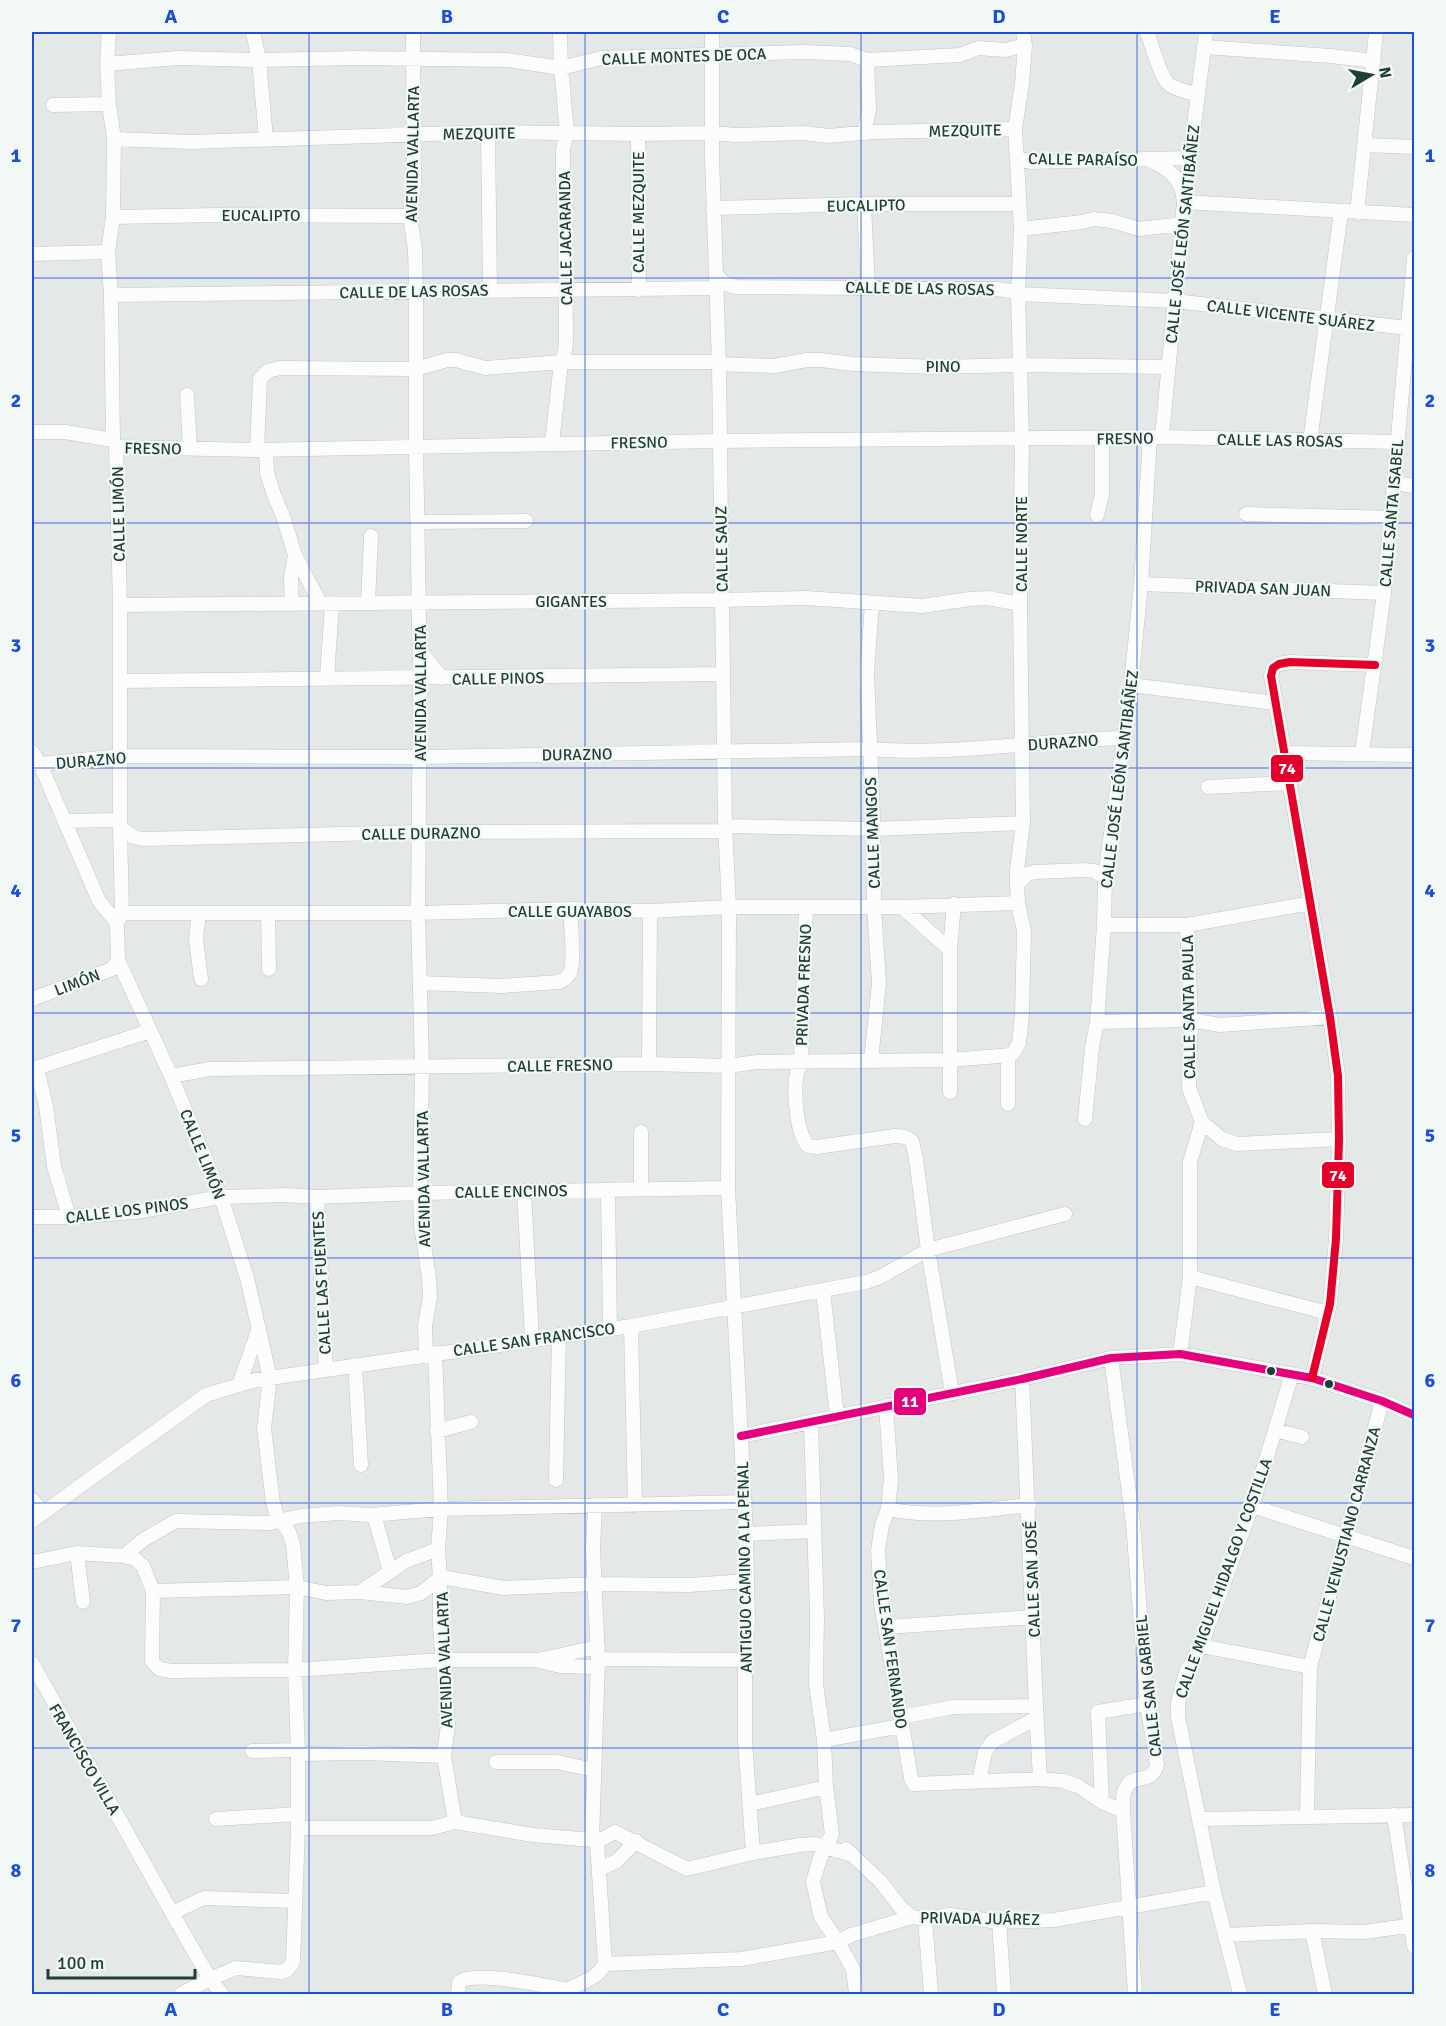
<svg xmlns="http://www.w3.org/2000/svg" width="1446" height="2026" font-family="Signika,sans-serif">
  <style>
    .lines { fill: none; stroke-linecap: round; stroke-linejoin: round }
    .minor-casing { stroke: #c1c6c4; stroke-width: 15 }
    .minor { stroke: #fbfcfb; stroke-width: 14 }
    .bus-1-casing { stroke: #f2f8f5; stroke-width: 12 }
    .bus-2-casing { stroke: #f2f8f5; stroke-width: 12 }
    .bus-1 { stroke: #e5007d; stroke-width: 8 }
    .bus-2 { stroke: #e4002b; stroke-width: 8 }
    .grid { fill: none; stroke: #1d4ed8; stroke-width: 1.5; stroke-opacity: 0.55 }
    .bus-dot { fill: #213d38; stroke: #f2f8f5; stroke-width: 2 }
    .labels { text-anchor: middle; stroke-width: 4.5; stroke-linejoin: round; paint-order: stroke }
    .street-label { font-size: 16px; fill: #213d38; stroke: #f2f8f5 }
    .line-badge { stroke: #f2f8f5; stroke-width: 2 }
    .badge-label { font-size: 16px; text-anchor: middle; font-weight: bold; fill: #fff }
    .neatline { fill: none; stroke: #1d4ed8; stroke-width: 2 }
    .grid-label { font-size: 20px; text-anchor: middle; font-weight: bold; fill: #1d4ed8 }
  </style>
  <rect width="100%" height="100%" fill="#e4e9e7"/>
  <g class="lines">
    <g class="minor-casing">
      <path id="minor" d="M109 32 107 64 109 104 114 139 113 217 108 252 111 295 113 440 116 447 120 605V827L122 913 117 923 118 960 171 1076 221 1197 247 1278 270 1378 264 1428 273 1503 277 1516 289 1532 293 1544 297 1587 295 1670 298 1754V1828L293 1962 287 1970 281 1972 236 1968 210 1979 181 1994
        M253 32 259 60 266 139
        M413 32 414 185 410 216 415 250 416 291V445L420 678 418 913 422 1066 420 1193 421 1226 429 1277 430 1297 425 1326 426 1354
        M712 32V156L719 364 725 826 729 907 728 1188 746 1534 748 1622 745 1660V1741L753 1853
        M1147 32C1152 44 1160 79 1170 85 1178 90 1189 92 1198 95
        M1204 47 1331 56 1374 61
        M107 64 178 58 259 60 356 58 507 60 561 68 601 58 803 52 850 54 867 60 960 55 978 48 1005 50 1025 45
        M53 105 109 104
        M488 132 490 290
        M864 133 869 110 867 60
        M638 134 639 290
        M114 139 191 142 488 132 638 134 712 133 736 135 803 133 829 136 872 132 1015 129
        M1366 145 1414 147
        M1018 158 1031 162 1189 158
        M1149 160C1170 169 1182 179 1184 202L1414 215
        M864 204 868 287
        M713 208 864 204H1019
        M1357 213 1376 32
        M113 217 218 215 410 216
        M1021 229 1082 222 1093 219 1112 221 1139 229 1183 224
        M32 254 108 252
        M717 275 724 283 736 287 997 289 1011 291 1018 294 1175 301 1407 328
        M111 295 717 288
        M719 364 774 366 807 360H821L853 364 936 367 1021 365 1168 367
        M187 395 190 449
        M32 432H65L113 440
        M1162 437 1184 202 1206 32
        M1310 441 1341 212
        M552 444 561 362 564 355 566 343 565 219 563 182V149L567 132 561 68 560 32
        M116 447 257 450 719 441 1162 437 1398 442
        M257 450 260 379 268 371 280 368 416 369 447 360H456L485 368 561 362H719
        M266 450 267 473 274 495 284 519 295 555 320 603
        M1395 483 1414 486
        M1246 514 1391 518
        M1097 515 1102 495V438
        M418 522 526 521
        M1141 584 1384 593
        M368 602 371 536
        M292 604 291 577 295 555
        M120 605 722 600 806 598 922 606 970 599 988 598 1020 604
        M420 651 442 678
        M327 678 332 603
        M121 681 723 674
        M1131 685 1275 703
        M32 752 40 764 99 901 117 923
        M1285 753 1414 755
        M1362 753 1384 593 1414 258
        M32 763 40 764 121 756 420 757 869 749C954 756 1038 740 1123 738
        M1208 787 1288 783
        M64 821 120 820
        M725 826 873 829 1023 823
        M120 827 134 837 143 839 419 832 725 831
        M1017 885 1027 874 1035 872 1084 870 1094 871 1105 877
        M902 907 950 950
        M806 908 801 1062C799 1068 796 1074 796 1080 794 1096 797 1134 808 1146L817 1147 895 1136 905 1137 912 1141 916 1159 928 1250 952 1393
        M122 913H418L570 909 650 911 729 907H902L1018 903
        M199 913 196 939 201 979
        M268 913 269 969
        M1104 925H1187L1311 903
        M420 983 501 986 559 982C563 980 567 978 570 973 575 963 571 922 570 909
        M32 999 112 969 118 960
        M1097 1022 1191 1020 1220 1025 1330 1017
        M1008 1055V1104
        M871 1061 879 983 874 906 873 818 867 672 872 604
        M649 1064 650 911
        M171 1076 210 1069 649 1064 728 1066 757 1062 949 1060 1012 1055 1019 1043 1022 1015 1024 931 1018 903 1017 885V870L1023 823 1020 604 1022 439 1018 294 1021 229 1015 129 1022 84 1025 45 1023 32
        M950 1092V950L954 904
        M1085 1119 1092 1048 1097 1022 1104 925 1105 877 1131 685 1141 584 1150 438
        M1202 1122 1222 1139 1237 1144 1339 1139
        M641 1132V1189
        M608 1190 610 1329
        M524 1191 532 1339
        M317 1197 326 1370
        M32 1217H69L135 1212 221 1197 284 1195 317 1197 420 1193 728 1188
        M69 1217 54 1166 46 1106 38 1073 39 1067 150 1031
        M1190 1277 1328 1313
        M823 1291 837 1416
        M631 1326 635 1505
        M435 1353 441 1509 438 1549 440 1578V1627L448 1725 444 1756 455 1822
        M1180 1354 1190 1277V1162L1202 1122 1189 1088 1191 1020 1187 925
        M1111 1358 1133 1523 1147 1704 1157 1764C1153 1785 1135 1773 1127 1786 1122 1792 1123 1803 1123 1811L1135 1994
        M355 1365 361 1465
        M1312 1378 1330 1304 1336 1239 1339 1139 1338 1076 1330 1017 1271 676 1273 668 1279 664 1290 662 1375 665
        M1022 1379 1036 1706 1040 1779
        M239 1385 259 1328
        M886 1406 891 1479 888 1509 882 1525 878 1550 881 1603 911 1778 914 1784 1040 1779 1063 1781 1078 1786 1102 1802 1123 1811
        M811 1423 817 1617 816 1684 824 1740 826 1787 832 1834 820 1858 813 1882 821 1917 838 1942 853 1969 856 1994
        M1275 1430 1302 1437
        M437 1431 471 1422
        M741 1436 1022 1379 1111 1358 1180 1354 1312 1378 1382 1401 1414 1415
        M556 1480 559 1335
        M32 1500 43 1512
        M1252 1506 1414 1558
        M888 1509C934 1519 982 1510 1029 1505
        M374 1515 390 1571
        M32 1521 206 1395 256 1380 631 1326 866 1282 880 1277 928 1250 1065 1214
        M746 1534 813 1531
        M77 1553 83 1602
        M124 1556 143 1540 176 1521 270 1523 300 1516 338 1513 370 1515 441 1509 745 1502
        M32 1562 77 1553 124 1556 135 1559 143 1566 153 1591 297 1587 326 1593 360 1592 407 1597 421 1593 440 1578H447L504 1588 595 1584 689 1585 747 1581
        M153 1591 152 1661 159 1669 172 1671 295 1670 441 1660H538L598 1647
        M360 1592 406 1561 438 1549
        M887 1627 1033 1617
        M1201 1646 1310 1667
        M598 1659 745 1660
        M540 1661 560 1666 598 1667
        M32 1663 172 1913 210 1979 222 1994
        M900 1717 954 1707 1036 1706
        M824 1740 901 1726
        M252 1751 297 1750
        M298 1754 363 1753 444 1756
        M496 1762H557L594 1770
        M979 1782 985 1752 992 1742 1036 1718
        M1102 1802 1098 1712 1147 1704
        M750 1804 826 1787
        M1394 1815 1414 1946
        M1307 1816 1310 1667 1382 1401
        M216 1819 298 1814
        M1199 1819 1414 1815
        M298 1828H432L455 1822 533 1835 592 1840 597 1842
        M592 1840 598 1659 593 1549 595 1505
        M597 1842 615 1832 687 1869 753 1853 800 1845 815 1844 852 1855
        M597 1842 605 1964
        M846 1849 881 1882 901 1908 912 1917
        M599 1869 617 1861 636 1841
        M172 1913 204 1898 295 1901
        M925 1919 931 1994
        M999 1922 1004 1994
        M1312 1931 1325 1994
        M1226 1935 1312 1931 1364 1932 1414 1925
        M605 1964 741 1959 838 1942 851 1935 912 1917 925 1919 950 1915 999 1922 1054 1920 1214 1892
        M458 1994 459 1982C476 1970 546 1986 568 1990
        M563 1994C580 1979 592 1985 605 1964
        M1240 1994 1214 1892 1178 1717V1703L1182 1686 1187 1670 1201 1646 1252 1506 1292 1374"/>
    </g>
    <use href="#minor" class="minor"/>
    <g class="bus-1-casing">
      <path id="bus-1" d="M741 1436 1022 1379 1111 1358 1180 1354 1312 1378 1382 1401 1414 1415"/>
    </g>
    <g class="bus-2-casing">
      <path id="bus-2" d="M1312 1378 1330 1304 1336 1239 1339 1139 1338 1076 1330 1017 1271 676 1273 668 1279 664 1290 662 1375 665"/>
    </g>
    <use href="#bus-1" class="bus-1"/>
    <use href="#bus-2" class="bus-2"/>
  </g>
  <path class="grid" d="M309 32V1994M585 32V1994M861 32V1994M1137 32V1994M32 278H1414M32 523H1414M32 768H1414M32 1013H1414M32 1258H1414M32 1503H1414M32 1748H1414"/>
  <g class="bus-dot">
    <circle cx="1271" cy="1371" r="5"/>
    <circle cx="1329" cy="1384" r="5"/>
  </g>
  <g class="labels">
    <g class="street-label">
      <text transform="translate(684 56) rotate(-2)" y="6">CALLE MONTES DE OCA</text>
      <text transform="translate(965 130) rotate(-1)" y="6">MEZQUITE</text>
      <text transform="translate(479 133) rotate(-1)" y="6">MEZQUITE</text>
      <text transform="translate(412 154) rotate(-89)" y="6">AVENIDA VALLARTA</text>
      <text transform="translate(1083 159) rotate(1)" y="6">CALLE PARAÍSO</text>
      <text transform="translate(866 205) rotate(-1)" y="6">EUCALIPTO</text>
      <text transform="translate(638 212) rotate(-90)" y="6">CALLE MEZQUITE</text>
      <text x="261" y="221">EUCALIPTO</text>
      <text transform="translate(1182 234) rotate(-84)" y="6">CALLE JOSÉ LEÓN SANTIBÁÑEZ</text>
      <text transform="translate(565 238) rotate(-91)" y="6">CALLE JACARANDA</text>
      <text transform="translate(920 288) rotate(1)" y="6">CALLE DE LAS ROSAS</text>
      <text transform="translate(414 291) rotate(-1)" y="6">CALLE DE LAS ROSAS</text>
      <text transform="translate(1291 315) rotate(7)" y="6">CALLE VICENTE SUÁREZ</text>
      <text x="943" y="372">PINO</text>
      <text transform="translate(1125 438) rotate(-1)" y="6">FRESNO</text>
      <text transform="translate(1280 440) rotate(1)" y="6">CALLE LAS ROSAS</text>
      <text transform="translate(639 442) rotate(-1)" y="6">FRESNO</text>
      <text transform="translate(153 448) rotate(1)" y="6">FRESNO</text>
      <text transform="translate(1391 513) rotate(-85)" y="6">CALLE SANTA ISABEL</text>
      <text transform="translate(118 514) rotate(-91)" y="6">CALLE LIMÓN</text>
      <text transform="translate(1021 544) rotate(-90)" y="6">CALLE NORTE</text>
      <text transform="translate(721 549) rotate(-91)" y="6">CALLE SAUZ</text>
      <text transform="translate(1263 588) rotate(2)" y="6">PRIVADA SAN JUAN</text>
      <text x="571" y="607">GIGANTES</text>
      <text transform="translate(498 678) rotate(-1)" y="6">CALLE PINOS</text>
      <text transform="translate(420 693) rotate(-90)" y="6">AVENIDA VALLARTA</text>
      <text transform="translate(1063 742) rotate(-4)" y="6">DURAZNO</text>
      <text transform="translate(577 754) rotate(-1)" y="6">DURAZNO</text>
      <text transform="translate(91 760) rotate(-5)" y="6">DURAZNO</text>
      <text transform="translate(1119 779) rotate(-83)" y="6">CALLE JOSÉ LEÓN SANTIBÁÑEZ</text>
      <text transform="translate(421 833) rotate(-1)" y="6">CALLE DURAZNO</text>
      <text transform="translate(872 833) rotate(-92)" y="6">CALLE MANGOS</text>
      <text x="570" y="917">CALLE GUAYABOS</text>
      <text transform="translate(77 982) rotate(-21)" y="6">LIMÓN</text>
      <text transform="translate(803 985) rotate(-88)" y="6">PRIVADA FRESNO</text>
      <text transform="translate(1188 1007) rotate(-91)" y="6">CALLE SANTA PAULA</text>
      <text transform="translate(560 1065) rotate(-1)" y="6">CALLE FRESNO</text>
      <text transform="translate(203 1154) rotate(68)" y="6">CALLE LIMÓN</text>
      <text transform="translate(423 1179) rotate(-91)" y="6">AVENIDA VALLARTA</text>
      <text transform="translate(511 1191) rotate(-1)" y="6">CALLE ENCINOS</text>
      <text transform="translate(127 1210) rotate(-7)" y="6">CALLE LOS PINOS</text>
      <text transform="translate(321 1283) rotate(-93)" y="6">CALLE LAS FUENTES</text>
      <text transform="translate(534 1339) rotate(-8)" y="6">CALLE SAN FRANCISCO</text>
      <text transform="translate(1346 1534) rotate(-75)" y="6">CALLE VENUSTIANO CARRANZA</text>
      <text transform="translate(744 1567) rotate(-91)" y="6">ANTIGUO CAMINO A LA PENAL</text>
      <text transform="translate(1223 1578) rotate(-70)" y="6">CALLE MIGUEL HIDALGO Y COSTILLA</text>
      <text transform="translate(1032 1579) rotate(-92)" y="6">CALLE SAN JOSÉ</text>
      <text transform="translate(891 1649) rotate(82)" y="6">CALLE SAN FERNANDO</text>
      <text transform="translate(444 1660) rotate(-92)" y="6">AVENIDA VALLARTA</text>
      <text transform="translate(1148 1686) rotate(-96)" y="6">CALLE SAN GABRIEL</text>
      <text transform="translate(85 1759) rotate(60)" y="6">FRANCISCO VILLA</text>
      <text transform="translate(980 1918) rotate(1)" y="6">PRIVADA JUÁREZ</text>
    </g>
  </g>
  <g class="line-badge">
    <rect x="1270" y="754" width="34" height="29" rx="6" fill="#e4002b"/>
    <rect x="1321" y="1161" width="34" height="28" rx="6" fill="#e4002b"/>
    <rect x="893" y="1387" width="34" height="29" rx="6" fill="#e5007d"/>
  </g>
  <g class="badge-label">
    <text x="1287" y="774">74</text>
    <text x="1338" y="1181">74</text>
    <text x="910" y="1407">11</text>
  </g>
  <rect width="1446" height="2026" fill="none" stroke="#f2f8f5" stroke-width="66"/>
  <g transform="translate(1371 75) rotate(80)" stroke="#f2f8f5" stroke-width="4.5" paint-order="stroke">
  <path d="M0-4.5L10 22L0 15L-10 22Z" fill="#213d38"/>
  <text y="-9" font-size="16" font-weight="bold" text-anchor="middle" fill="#213d38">N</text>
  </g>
  <path d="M48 1969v9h147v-9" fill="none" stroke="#213d38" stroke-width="3"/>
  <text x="57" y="1969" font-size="18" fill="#213d38" stroke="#f2f8f5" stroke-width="4.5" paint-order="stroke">100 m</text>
  <rect x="33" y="33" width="1380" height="1960" class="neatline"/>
  <g class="grid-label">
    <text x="171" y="23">A</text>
    <text x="447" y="23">B</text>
    <text x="723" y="23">C</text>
    <text x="999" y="23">D</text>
    <text x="1275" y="23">E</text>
    <text x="16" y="162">1</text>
    <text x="1430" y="162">1</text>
    <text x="16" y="407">2</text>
    <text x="1430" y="407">2</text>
    <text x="16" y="652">3</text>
    <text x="1430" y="652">3</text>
    <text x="16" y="897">4</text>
    <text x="1430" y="897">4</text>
    <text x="16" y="1142">5</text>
    <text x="1430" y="1142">5</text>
    <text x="16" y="1387">6</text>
    <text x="1430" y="1387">6</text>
    <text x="16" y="1632">7</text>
    <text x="1430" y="1632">7</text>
    <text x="16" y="1877">8</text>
    <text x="1430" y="1877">8</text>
    <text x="171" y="2016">A</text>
    <text x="447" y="2016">B</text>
    <text x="723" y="2016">C</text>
    <text x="999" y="2016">D</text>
    <text x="1275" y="2016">E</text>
  </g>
</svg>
